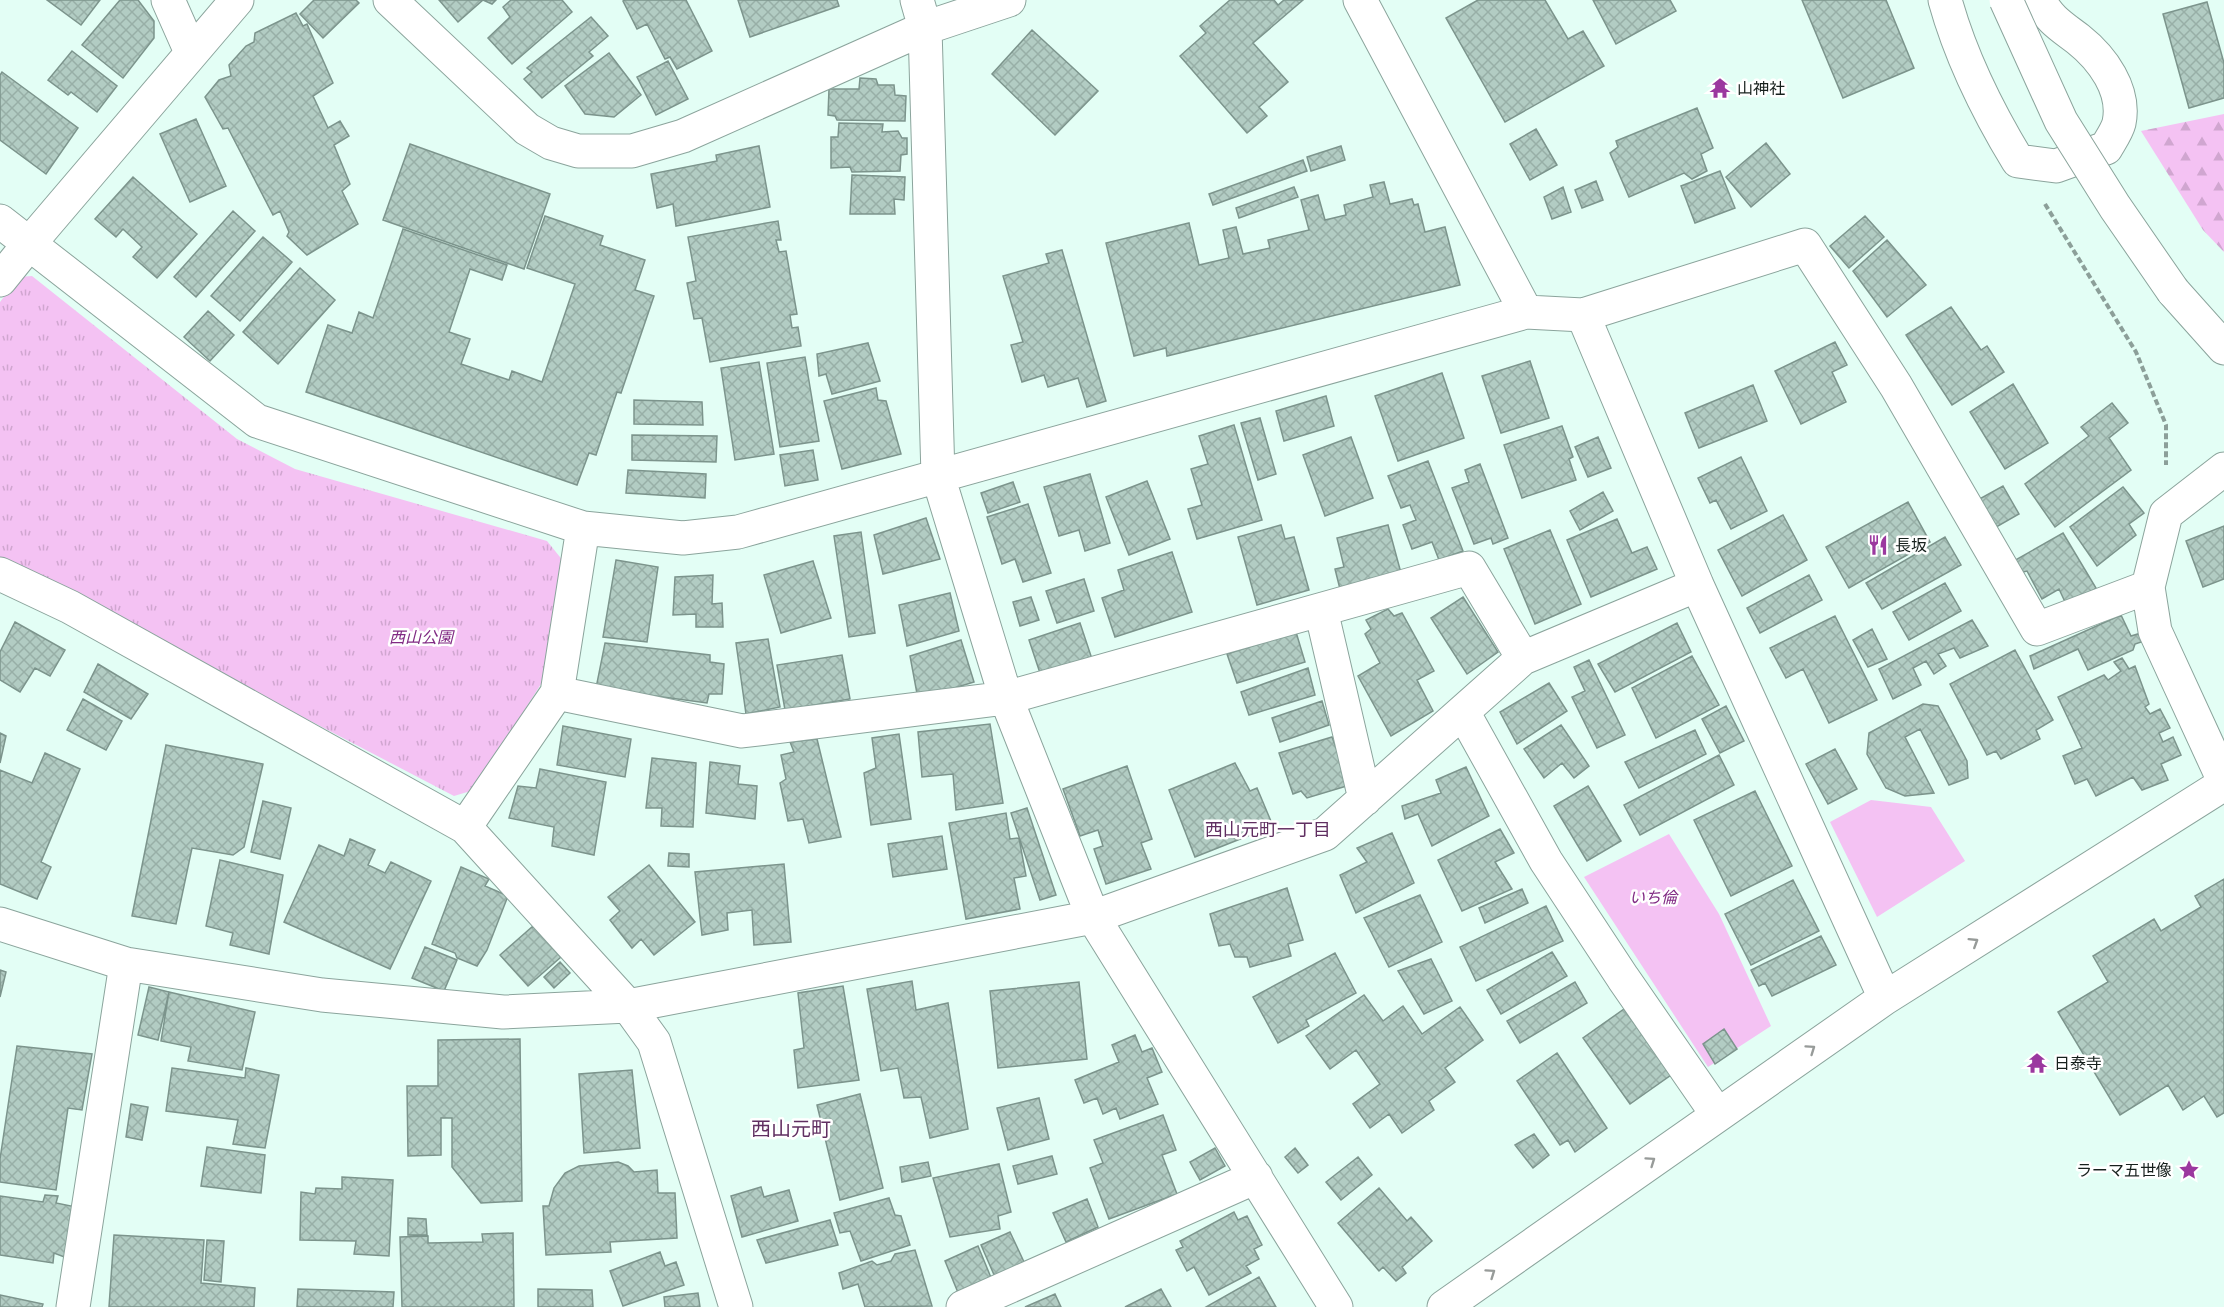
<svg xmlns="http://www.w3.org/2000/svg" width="2224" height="1307" font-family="Bitter,'Noto Sans JP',serif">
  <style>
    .grass { fill: url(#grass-tufts) }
    .forest { fill: url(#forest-firs) }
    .garden { fill: #f4c2f3 }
    .building { fill: url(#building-cross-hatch); stroke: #7c948c; stroke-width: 1.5 }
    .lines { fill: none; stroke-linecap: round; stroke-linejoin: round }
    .street-casing { stroke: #8ba49c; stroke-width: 35 }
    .secondary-casing { stroke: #8ba49c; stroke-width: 35 }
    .path { stroke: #8c9f99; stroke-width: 4; stroke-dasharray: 6 3; stroke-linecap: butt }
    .street { stroke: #fff; stroke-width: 33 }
    .secondary { stroke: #fff; stroke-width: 33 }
    .secondary-bridge-casing { stroke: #8ba49c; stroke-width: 35; stroke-linecap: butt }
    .secondary-bridge { stroke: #fff; stroke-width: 33 }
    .oneway { stroke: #979b99 }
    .labels { text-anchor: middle; stroke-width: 5; stroke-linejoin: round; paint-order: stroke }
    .poi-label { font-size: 16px; fill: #17201d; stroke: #fff; text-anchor: start }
    .park-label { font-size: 16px; font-style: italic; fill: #812b84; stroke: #fff }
    .neighbourhood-label { font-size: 18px; fill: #602f61; stroke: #fff }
    .quarter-label { font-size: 20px; fill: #602f61; stroke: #fff }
  </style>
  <defs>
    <pattern id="grass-tufts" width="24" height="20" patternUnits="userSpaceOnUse" patternTransform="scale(1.5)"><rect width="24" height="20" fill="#f4c2f3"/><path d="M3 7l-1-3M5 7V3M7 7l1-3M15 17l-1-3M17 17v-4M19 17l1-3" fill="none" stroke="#d0a6d0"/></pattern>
    <pattern id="forest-firs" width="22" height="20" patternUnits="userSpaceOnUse" patternTransform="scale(1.5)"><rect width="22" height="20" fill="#f4c2f3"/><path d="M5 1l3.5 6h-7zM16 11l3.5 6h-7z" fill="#d0a6d0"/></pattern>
    <pattern id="building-cross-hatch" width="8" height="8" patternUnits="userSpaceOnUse" patternTransform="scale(1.5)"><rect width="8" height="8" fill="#b2ccc3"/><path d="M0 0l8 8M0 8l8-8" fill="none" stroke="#98afa7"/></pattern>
  </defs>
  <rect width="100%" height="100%" fill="#e3fef5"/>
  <path class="grass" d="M32 276 237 439 295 469 547 541 564 562 541 684 474 790 454 796 0 559V302L19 277Z"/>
  <path class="forest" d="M2224 114V252L2203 230 2141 131Z"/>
  <path class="garden" d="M1871 800 1931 807 1965 861 1877 917 1830 822Z
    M1669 834 1719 914 1771 1026 1708 1067 1584 877Z"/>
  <path class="building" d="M47 0H100L81 25Z
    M120 0H138L154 21V38L123 78 82 45Z
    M314 0H356L359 3 323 38 300 14Z
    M439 0H496L492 4 483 0 458 22Z
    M511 0H562L572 12 512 64 488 38 510 17 503 7Z
    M625 0H686L712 51 677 69 670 57 665 59 647 24 637 29 623 1Z
    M738 0H837L839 6 750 37Z
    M1230 0H1274L1278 5 1284 0H1303L1253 43 1288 82 1259 107 1267 116 1247 133 1180 56 1206 33 1200 26Z
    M1478 0H1545L1568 39 1583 31 1604 66 1505 122 1446 18Z
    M1593 0H1670L1676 11 1616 44Z
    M1802 0H1886L1914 68 1843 98Z
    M2207 2 2224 63V98L2189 108 2163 14Z
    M296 13 303 26 307 24 333 83 313 96 328 128 340 121 349 136 334 145 350 184 342 191 358 224 307 255 287 236 289 232 280 211 273 215 228 128 223 129 205 97 219 80 231 76 229 65 246 46 254 42 255 33Z
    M591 17 608 36 589 52 593 56 542 98 524 79 532 72 527 68Z
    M1032 30 1098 91 1055 135 992 74Z
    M72 51 117 86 97 112 71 92 68 95 48 80Z
    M609 53 641 95 614 117 585 114 565 86Z
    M668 61 688 99 656 115 637 77Z
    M2 72 78 128 46 174 0 140V75Z
    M860 78 876 79 878 85H894L895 95 906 96 905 121 837 120 835 116 828 115 829 89H859Z
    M1697 108 1713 148 1701 154 1707 171 1692 179 1684 173 1629 197 1610 153 1618 147 1616 141Z
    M196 119 226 186 190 202 160 134Z
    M839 123 883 124 882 132 898 131 902 138H907V154L901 155 900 171 852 172 850 167 831 168V137H838Z
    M1536 129 1557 165 1530 180 1510 144Z
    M1766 143 1790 174 1751 207 1726 177Z
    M410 144 550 194 524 269 383 220Z
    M759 146 770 207 676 226 673 204 657 208 651 174 717 161 716 155Z
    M1341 146 1345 160 1311 171 1307 157Z
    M1303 160 1307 171 1213 205 1209 194Z
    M1720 171 1735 208 1695 223 1681 186Z
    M852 175 905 177 904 200 894 199 895 214H850Z
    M133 177 197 234 157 278 133 257 142 247 123 229 116 237 95 219Z
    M1596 181 1603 200 1582 208 1575 190Z
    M1384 182 1390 204 1412 199 1414 205 1418 204 1425 232 1445 227 1460 285 1167 356 1166 348 1134 356 1106 243 1189 223 1199 265 1229 258 1223 230 1236 227 1243 254 1270 248 1268 240 1309 230 1301 200 1318 195 1325 220 1346 215 1344 205 1373 197 1370 185Z
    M1294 187 1298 197 1239 218 1236 208Z
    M1563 187 1571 212 1552 219 1544 197Z
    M233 211 255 231 196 297 174 277Z
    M545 216 603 236 600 245 645 260 635 290 654 296 621 393 617 392 596 455 589 453 577 485 306 392 328 325 352 333 359 312 373 318 403 229 507 265 502 280 470 269 449 332 470 339 461 364 509 380 512 371 542 382 575 284 527 268Z
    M1865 216 1884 237 1849 268 1830 246Z
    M778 221 781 240H776L779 252 786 251 797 314 790 315 792 328 798 327 801 346 710 362 702 318 694 319 687 283 696 281 688 237Z
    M263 237 292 262 240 321 211 296Z
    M1887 240 1926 285 1887 317 1853 271Z
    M1062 250 1106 401 1087 407 1078 378 1048 387 1044 375 1022 382 1011 345 1023 342 1003 276 1049 263 1046 254Z
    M300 268 335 300 278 364 243 332Z
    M1951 307 1981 350 1987 346 2004 372 1952 405 1906 335Z
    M208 311 234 335 210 361 184 337Z
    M1835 342 1847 365 1832 372 1846 402 1801 424 1775 371Z
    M868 343 880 381 832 394 826 374 819 376 817 354Z
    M805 357 819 441 780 447 767 363Z
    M1530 361 1549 418 1501 433 1482 376Z
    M759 362 774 454 735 460 721 368Z
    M1442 373 1464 438 1398 461 1375 396Z
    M2013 384 2048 443 2005 469 1970 412Z
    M1753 385 1767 421 1699 448 1685 413Z
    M876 388 878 400 886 401 901 454 842 469 824 401Z
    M1326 396 1334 426 1284 441 1276 411Z
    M634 400 702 402 703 425 634 424Z
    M2112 403 2128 423 2109 438 2131 470 2055 527 2025 484 2089 436 2081 427Z
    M1260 418 1276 474 1258 480 1241 423Z
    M1234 425 1262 520 1197 539 1188 509 1202 505 1191 469 1208 464 1199 436Z
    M1562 426 1573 457 1569 459 1576 480 1522 498 1504 445Z
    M632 435 717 436 716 462 632 460Z
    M1351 437 1373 498 1325 516 1303 455Z
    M1598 437 1611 468 1588 477 1575 447Z
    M813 450 818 480 785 486 780 455Z
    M1741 457 1767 511 1731 529 1716 500 1710 503 1698 478Z
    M1428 461 1463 551 1439 560 1432 542 1412 549 1403 525 1416 520 1410 505 1401 508 1388 476Z
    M1480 464 1508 538 1493 544 1491 538 1474 544 1452 488 1469 482 1465 470Z
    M628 470 706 474 705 498 626 493Z
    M1090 474 1110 543 1085 551 1079 530 1059 536 1044 487Z
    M1147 481 1170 539 1129 555 1106 497Z
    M1013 482 1020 502 988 513 981 493Z
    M2003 486 2019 514 1991 530 1974 502Z
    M2123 487 2144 513 2129 524 2136 535 2097 566 2070 527Z
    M1603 492 1613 511 1580 530 1570 511Z
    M1908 502 1930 542 1849 588 1826 547Z
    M1028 504 1051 573 1023 582 1015 559 1002 564 987 517Z
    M1783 515 1807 560 1742 596 1718 550Z
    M926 518 940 559 883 574 874 535Z
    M1617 519 1632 553 1647 547 1657 569 1591 597 1567 540Z
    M1281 525 1285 539 1294 537 1309 590 1257 605 1238 537Z
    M1388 525 1401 573 1340 589 1335 569 1344 567 1337 538Z
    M2224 526V579L2203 587 2186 541Z
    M1550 530 1581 604 1535 624 1504 549Z
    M861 532 875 633 849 637 834 536Z
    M2063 533 2096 588 2087 595 2082 594 2066 604 2059 589 2042 599 2027 571 2019 573 2012 562Z
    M1945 537 1961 565 1882 609 1866 583Z
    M1172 552 1192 612 1115 637 1102 598 1124 590 1118 570Z
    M616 560 658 567 647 642 603 637Z
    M813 561 831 618 781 633 764 575Z
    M713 575 712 604 722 603 723 627H696V614L673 615 675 577Z
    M1809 575 1822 600 1760 633 1747 608Z
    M1084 579 1094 611 1057 623 1046 591Z
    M1945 583 1961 611 1909 640 1893 612Z
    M950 593 959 631 907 646 899 605Z
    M1031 597 1039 620 1020 626 1013 602Z
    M1463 597 1498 652 1467 674 1431 618Z
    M1388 609 1394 616 1402 613 1434 671 1417 680 1433 711 1391 736 1358 676 1380 663 1365 634 1371 629 1366 620Z
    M2121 615 2131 636 2141 633 2144 641 2135 644 2133 650 2088 670 2078 649 2034 669 2030 656Z
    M1835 616 1877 700 1829 723 1803 669 1786 678 1770 648Z
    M1972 620 1988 646 1960 658 1954 648 1938 654 1946 666 1934 674 1926 661 1913 668 1921 685 1893 699 1879 669Z
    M15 622 65 650 50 676 35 668 20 692 0 680V652Z
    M1080 623 1092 659 1041 676 1029 640Z
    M1677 623 1691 652 1615 692 1598 664Z
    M1872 629 1887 659 1868 667 1853 640Z
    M1296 632 1305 662 1237 683 1227 654Z
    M768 639 780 707 746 714 736 643Z
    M961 640 974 682 918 699 910 656Z
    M605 643 710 655V662L724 664 722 694H709L707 703 596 688Z
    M2015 650 2053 720 2036 730 2040 739 2001 759 1996 751 1987 755 1950 684Z
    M842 655 850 699 785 710 777 665Z
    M1692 656 1719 705 1656 738 1632 688Z
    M2122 658 2129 669 2135 666 2149 704 2145 707 2150 714 2160 709 2170 728 2159 733 2163 742 2173 737 2181 755 2161 764 2168 780 2142 790 2133 777 2096 796 2087 779 2075 784 2063 756 2082 748 2058 697 2104 675 2108 680 2121 671 2114 662Z
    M1589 660 1625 735 1597 748 1572 697 1585 691 1574 667Z
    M98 664 148 694 131 719 84 692Z
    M1308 668 1315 695 1249 715 1241 692Z
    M1549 683 1567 711 1517 744 1500 712Z
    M83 699 122 721 106 750 67 730Z
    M1322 701 1329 725 1280 742 1272 718Z
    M1923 704 1938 706 1967 761 1968 778 1949 785 1920 729 1905 737 1934 793 1905 796 1886 788 1867 754 1869 733Z
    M1726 706 1744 741 1720 753 1702 719Z
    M990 724 1003 803 956 810 953 774 922 777 918 732Z
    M1561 725 1589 766 1574 778 1562 763 1544 778 1524 749Z
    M563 726 631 739 625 777 557 765Z
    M1695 730 1706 754 1639 788 1625 762Z
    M0 733 6 736 0 763Z
    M899 734 911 819 871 825 864 773 876 768 872 738Z
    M1332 737 1350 785 1307 798 1301 791 1293 794 1279 753Z
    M817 739 841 837 809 843 803 819 788 821 780 783 786 779 781 755 794 752 790 742Z
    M166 745 263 764 244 847 233 855 192 848 176 924 132 916Z
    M1835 749 1857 789 1828 804 1806 764Z
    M45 753 80 769 41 862 51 867 37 899 0 884V770L32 783Z
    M1719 755 1734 785 1640 835 1624 805Z
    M652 758 696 763 693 827 661 826 662 808H646Z
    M710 762 740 766 738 784 757 786 755 819 706 813Z
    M1235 763 1250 791 1257 788 1273 826 1195 857 1169 790Z
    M1127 766 1152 839 1141 843 1151 869 1106 884 1094 849 1103 846 1098 830 1080 836 1063 789Z
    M1466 767 1489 816 1432 846 1418 814 1405 819 1402 806 1441 793 1436 780Z
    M540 769 606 782 594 855 552 846 554 827 509 818 518 786 536 788Z
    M1588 786 1621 841 1587 861 1554 806Z
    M1755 791 1792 866 1731 896 1694 820Z
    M263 801 291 808 280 859 251 852Z
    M1027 808 1056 895 1040 900 1011 813Z
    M1006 813 1010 839 1019 838 1026 876 1014 878 1020 909 966 919 949 823Z
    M1500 829 1514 853 1495 862 1512 889 1462 911 1438 860Z
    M1392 833 1414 883 1356 913 1340 875 1367 862 1357 848Z
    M942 836 947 869 893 877 888 844Z
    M350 839 375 850 368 865 385 873 391 862 431 881 390 969 284 922 319 845 344 856Z
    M669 853 689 854V867L668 866Z
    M220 860 283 875 269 954 230 945 233 933 206 926Z
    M784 864 791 942 754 945 752 910 727 913 728 930 702 935 695 872Z
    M649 865 695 922 654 955 641 939 632 948 610 920 620 911 608 897Z
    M461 867 489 879 485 886 508 896 487 950 477 966 457 958 455 953 432 944Z
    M2224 879V1113L2217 1117 2204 1096 2183 1110 2168 1085 2120 1115 2058 1012 2108 982 2093 956 2154 919 2161 931 2201 907 2195 896Z
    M1793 880 1819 931 1751 965 1725 914Z
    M1287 888 1303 940 1288 944 1291 956 1250 967 1247 957H1235L1230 944 1219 946 1210 914Z
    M1522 889 1528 903 1485 923 1479 908Z
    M1420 895 1442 942 1389 967 1364 918Z
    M1546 906 1563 941 1476 981 1460 947Z
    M533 926 561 957 528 986 500 955Z
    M1821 936 1836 965 1772 996 1765 983 1759 986 1751 970Z
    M425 947 457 960 444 991 412 978Z
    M1552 952 1567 976 1501 1014 1487 990Z
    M1335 953 1356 993 1306 1020 1309 1026 1278 1043 1253 997Z
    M1431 959 1452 1001 1424 1014 1398 971Z
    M560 962 570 973 554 988 544 977Z
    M0 970 6 972 0 997Z
    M912 981 916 1010 948 1003 968 1129 930 1138 921 1097 904 1098 898 1068 881 1071 867 989Z
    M1079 982 1087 1059 998 1068 990 991Z
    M1575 982 1587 1003 1520 1043 1507 1021Z
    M843 986 859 1080 798 1088 794 1050 804 1048 798 993Z
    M149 987 169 992 158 1040 138 1035Z
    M169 992 255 1012 242 1070 188 1061 191 1047 161 1041Z
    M1364 995 1383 1021 1403 1006 1422 1034 1460 1007 1483 1040 1445 1068 1455 1082 1429 1101 1434 1110 1402 1133 1389 1114 1370 1128 1353 1104 1380 1084 1356 1050 1330 1069 1306 1036Z
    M1624 1009 1671 1075 1630 1104 1583 1038Z
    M1724 1029 1737 1049 1715 1064 1703 1044Z
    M1135 1035 1142 1052 1152 1048 1162 1072 1147 1078 1158 1104 1120 1119 1116 1108 1103 1114 1097 1098 1084 1103 1075 1080 1119 1062 1112 1045Z
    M520 1039 522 1201 481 1203 452 1167V1118H441V1155L408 1156 407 1086H438V1040Z
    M17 1046 92 1054 82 1110 68 1108 56 1190 0 1182V1159Z
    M1557 1053 1607 1128 1575 1152 1568 1140 1560 1145 1517 1081Z
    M172 1068 245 1078 246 1068 279 1075 265 1148 233 1144 238 1120 166 1111Z
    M632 1070 640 1148 584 1153 579 1074Z
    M860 1094 883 1188 840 1200 817 1105Z
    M1039 1098 1049 1139 1008 1150 997 1108Z
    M131 1104 148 1107 142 1140 126 1137Z
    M1163 1115 1176 1150 1162 1155 1177 1194 1109 1219 1090 1168 1103 1163 1094 1140Z
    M1534 1134 1549 1155 1533 1168 1515 1145Z
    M207 1147 265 1155 261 1193 201 1186Z
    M1215 1148 1225 1166 1200 1180 1190 1162Z
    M1295 1148 1308 1165 1298 1173 1285 1157Z
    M1052 1156 1057 1174 1018 1184 1013 1166Z
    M1358 1157 1372 1175 1341 1200 1326 1182Z
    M618 1162 628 1166 634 1172 657 1170 658 1193H675L677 1238 610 1242 611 1252 546 1255 543 1206H549L554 1188 565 1173 579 1166Z
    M928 1162 931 1176 902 1182 900 1167Z
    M999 1164 1011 1212 998 1216 1000 1229 950 1237 933 1178Z
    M342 1177 393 1180 389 1256 354 1254 356 1241 300 1240 301 1192 315 1194 316 1188 342 1189Z
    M761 1187 764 1197 789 1190 798 1221 742 1237 731 1196Z
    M1379 1188 1407 1221 1411 1217 1432 1241 1402 1267 1406 1273 1396 1281 1383 1267 1379 1271 1338 1223Z
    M45 1195 58 1196 56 1203 76 1207 67 1258 54 1253 53 1263 0 1255V1196L43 1202Z
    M889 1198 895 1215 901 1216 910 1245 861 1261 850 1231 840 1233 834 1213Z
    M1087 1199 1098 1227 1066 1242 1053 1213Z
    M1234 1212 1238 1220 1247 1216 1262 1245 1254 1249 1259 1259 1246 1266 1251 1273 1209 1295 1194 1267 1187 1271 1176 1250 1183 1247 1180 1241Z
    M408 1218 426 1219 427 1235H408Z
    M830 1220 838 1245 766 1263 757 1240Z
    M1010 1232 1025 1264 995 1277 981 1245Z
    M513 1233 514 1307H402L400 1237 428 1236V1243L483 1242 482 1234Z
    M114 1235 204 1240 201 1283 255 1288 254 1307H109Z
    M207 1240 224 1241 221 1282 204 1280Z
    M978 1246 992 1280 959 1295 945 1261Z
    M915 1250 932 1306 865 1307 858 1284 843 1289 839 1273 872 1261 877 1265 891 1261 895 1254Z
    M660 1252 665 1266 676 1262 684 1285 623 1306 610 1271Z
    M1259 1277 1276 1307H1206Z
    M298 1289 394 1292 393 1307H297Z
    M538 1289 592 1290 593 1307H538Z
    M1161 1289 1171 1307H1125Z
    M698 1293 700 1307H665L664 1297Z
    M1055 1294 1061 1307H1025Z
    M0 1295 43 1304 42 1307H0Z"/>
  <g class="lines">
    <g class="street-casing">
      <path id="street" d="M168 0 191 52
        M390 0 527 129 551 143 578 151H632L683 136 925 28 1009 0
        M917 0 925 28 938 476 1006 698 1093 917 1336 1307
        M1360 0 1526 312
        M1945 0C1961 58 1987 110 2018 161L2056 166 2106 148C2110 141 2117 131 2119 123 2126 90 2102 58 2078 39 2061 26 2050 20 2039 0
        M0 221 257 421 583 528 683 538 738 532 1526 312 1583 315 1805 245 1896 386 2037 629 2148 587
        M0 280 29 244 237 0
        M1583 315 1697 585 1885 998
        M2224 469 2166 514 2148 587 2155 631 2224 781
        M0 574 70 607 465 827 628 1006 654 1042 736 1307
        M1321 610 1365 799
        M557 693 742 731 1006 698 1469 568 1523 658
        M1463 712 1546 861 1623 978 1717 1114
        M465 827 557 693 583 528
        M0 924 126 964 322 995 503 1012 628 1006 1093 917 1325 834 1523 658 1697 585
        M73 1307 126 964
        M963 1307 1256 1177
        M1444 1307 1885 998 2224 784"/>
    </g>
    <g class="secondary-casing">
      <path id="secondary" d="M2173 291 2224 348"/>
    </g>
    <path class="path" d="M2045 204 2136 352 2166 425V465"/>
    <use href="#street" class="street"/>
    <use href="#secondary" class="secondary"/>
    <g class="secondary-bridge-casing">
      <path id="secondary-bridge" d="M2006 0 2061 121 2115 207 2173 291"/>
    </g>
    <use href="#secondary-bridge" class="secondary-bridge"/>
  </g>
  <defs><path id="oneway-chevron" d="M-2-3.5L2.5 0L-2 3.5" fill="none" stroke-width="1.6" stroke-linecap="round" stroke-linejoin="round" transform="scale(1.5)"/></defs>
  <g class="oneway">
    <use href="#oneway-chevron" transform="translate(1974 942) rotate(-32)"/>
    <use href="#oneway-chevron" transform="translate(1811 1049) rotate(-35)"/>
    <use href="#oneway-chevron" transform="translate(1651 1161) rotate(-35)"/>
    <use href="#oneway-chevron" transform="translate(1491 1273) rotate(-35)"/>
  </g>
  <defs>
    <g id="temple-bare" transform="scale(1.62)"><path d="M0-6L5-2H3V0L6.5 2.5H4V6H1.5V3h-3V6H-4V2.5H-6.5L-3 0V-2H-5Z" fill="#9b389f" stroke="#fff" stroke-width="2.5" paint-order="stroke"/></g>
    <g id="restaurant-bare" transform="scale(1.62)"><path d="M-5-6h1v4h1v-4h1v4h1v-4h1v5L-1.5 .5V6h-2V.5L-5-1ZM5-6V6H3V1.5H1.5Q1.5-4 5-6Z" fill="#9b389f" stroke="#fff" stroke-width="2.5" paint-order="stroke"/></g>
    <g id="sight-bare" transform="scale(1.62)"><path d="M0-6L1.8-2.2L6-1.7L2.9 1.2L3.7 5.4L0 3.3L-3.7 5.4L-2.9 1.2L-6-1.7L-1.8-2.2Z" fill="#9b389f" stroke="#fff" stroke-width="2.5" paint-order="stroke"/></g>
  </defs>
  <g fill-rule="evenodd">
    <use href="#temple-bare" x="1720" y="88"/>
    <use href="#restaurant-bare" x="1878" y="545"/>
    <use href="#temple-bare" x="2037" y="1063"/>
    <use href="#sight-bare" x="2189" y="1170"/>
  </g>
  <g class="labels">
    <g class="poi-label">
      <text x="1737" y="94">山神社</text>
      <text x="1895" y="551">長坂</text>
      <text x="2054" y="1069">日泰寺</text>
      <text x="2172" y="1176" text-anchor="end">ラーマ五世像</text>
    </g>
    <g class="park-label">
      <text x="421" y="643">西山公園</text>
      <text x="1653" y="903">いち倫</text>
    </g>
    <g class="neighbourhood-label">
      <text x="1268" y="836">西山元町一丁目</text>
    </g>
    <g class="quarter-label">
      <text x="791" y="1136">西山元町</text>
    </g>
  </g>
</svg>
